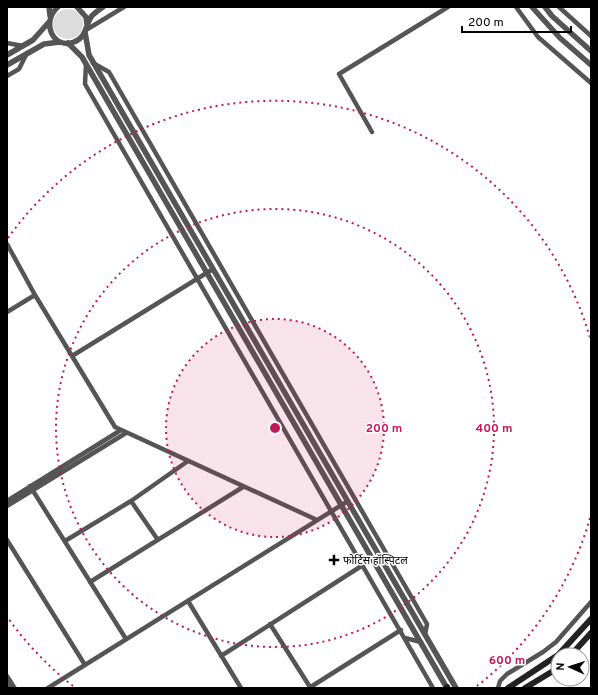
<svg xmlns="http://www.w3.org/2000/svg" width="598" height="695" font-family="Overpass,'Noto Sans Devanagari',sans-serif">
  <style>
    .green { fill: #dcdcdc }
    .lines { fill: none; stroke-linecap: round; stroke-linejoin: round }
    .minor { stroke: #555; stroke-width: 4.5 }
    .tertiary { stroke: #555; stroke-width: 5.5 }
    .secondary { stroke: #222; stroke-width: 6 }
    .ring { fill: none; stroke: #c2185b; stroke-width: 2; stroke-dasharray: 2 4 }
    .poi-dot { fill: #000; stroke: #fff; stroke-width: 1.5 }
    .labels { text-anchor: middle; stroke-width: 3; stroke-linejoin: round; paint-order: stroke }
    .poi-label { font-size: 11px; fill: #000; stroke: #fff; text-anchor: start }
    .centre { fill: #c2185b; stroke: #fff; stroke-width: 2 }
    .ring-label { font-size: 12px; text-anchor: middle; font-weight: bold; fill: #c2185b; stroke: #fff; stroke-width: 3; stroke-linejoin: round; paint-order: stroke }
  </style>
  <rect width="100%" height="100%" fill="#fff"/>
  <path class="green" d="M53 24a15 15 0 1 1 30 0a15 15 0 1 1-30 0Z"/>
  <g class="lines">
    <path class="minor" d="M516 7 538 37 591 83
      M559 7 591 36
      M86 30 124 7
      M7 43 23 46
      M93 63 109 72 427 624 425 635
      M86 64 85 84 433 688
      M7 76 19 69 27 53
      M372 132 339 74 448 7
      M7 244 35 295 115 427 317 520
      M7 312 35 295
      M72 356 213 269
      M30 486 126 639
      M7 501 121 430
      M131 501 158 540
      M7 506 126 433
      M7 540 85 665
      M65 541 131 501 188 461
      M90 582 243 487
      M188 601 241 688
      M270 624 310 687
      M405 638 421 642
      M221 656 363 565
      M48 688 348 501
      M309 688 401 630
      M498 688 500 681 507 674 543 652 556 642 591 602"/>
    <path class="tertiary" d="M49 7 50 16
      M58 7C41 21 52 50 74 42 87 37 85 26 91 17 94 13 99 10 103 7
      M77 7 86 17 87 24
      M532 7 560 38 591 65
      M545 7 552 16 591 51
      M85 32 89 55 456 688
      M68 43 82 57 447 688
      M7 55 33 40 49 22
      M7 65 44 44 60 42
      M7 677 14 688
      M7 687 8 688"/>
    <path class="secondary" d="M558 655 591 619
      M571 655 591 633
      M447 687V688
      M508 688 558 655
      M525 688 558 668"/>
  </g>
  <circle cx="275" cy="428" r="109" fill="#c2185b" fill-opacity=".12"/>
  <g class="ring">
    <circle cx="275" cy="428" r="109"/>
    <circle cx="275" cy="428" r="219"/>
    <path d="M590 518A328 328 0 0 1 477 686M73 686A328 328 0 0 1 8 618M8 238A328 328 0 0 1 590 338"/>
  </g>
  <path class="poi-dot" d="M332 554h4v4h4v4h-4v4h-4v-4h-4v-4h4z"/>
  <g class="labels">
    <g class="poi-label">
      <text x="343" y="564">फोर्टिस हॉस्पिटल</text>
    </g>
  </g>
  <circle cx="275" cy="428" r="6" class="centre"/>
  <g class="ring-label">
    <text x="384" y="432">200 m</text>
    <text x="494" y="432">400 m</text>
    <text x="507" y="664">600 m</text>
  </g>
  <rect width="598" height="695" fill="none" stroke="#000000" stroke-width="16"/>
  <g transform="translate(570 667) rotate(273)"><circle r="19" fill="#ffffff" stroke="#999999"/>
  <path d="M0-3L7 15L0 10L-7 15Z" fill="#000000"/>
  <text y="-6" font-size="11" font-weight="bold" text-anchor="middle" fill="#000000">N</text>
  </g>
  <path d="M462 26v6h109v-6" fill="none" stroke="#000000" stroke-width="2"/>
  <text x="468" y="26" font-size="12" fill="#000000" stroke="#ffffff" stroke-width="3" paint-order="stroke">200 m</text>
</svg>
